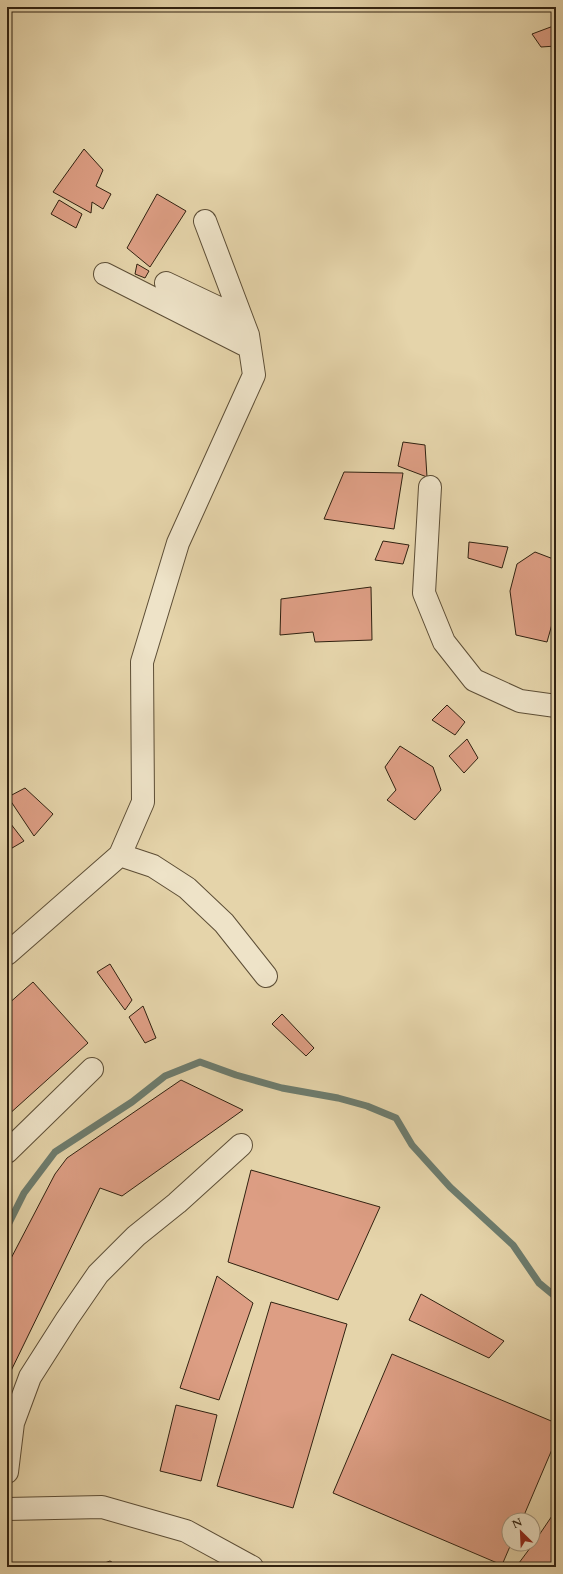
<svg xmlns="http://www.w3.org/2000/svg" width="563" height="1574" font-family="Cardo,serif">
  <style>
    .lines { fill: none; stroke-linecap: round; stroke-linejoin: round }
    .stream { stroke: #6d7c6e; stroke-width: 7 }
    .building { fill: #dd9e84; stroke: #302110 }
    .minor-casing { stroke: #5d4e36; stroke-width: 24 }
    .minor { stroke: #eee3c8; stroke-width: 22 }
  </style>
  <rect width="100%" height="100%" fill="#e5d4aa"/>
  <filter id="stains"><feTurbulence type="fractalNoise" baseFrequency=".005" numOctaves="4"/><feColorMatrix values="0 0 0 0 .2 0 0 0 0 .09 0 0 0 0 .02 0 0 0 .5 -.17"/></filter>
  <radialGradient id="worn" r=".72"><stop offset=".6" stop-color="#630" stop-opacity="0"/><stop offset="1" stop-color="#630" stop-opacity=".3"/></radialGradient>
  <g class="lines">
    <path class="stream" d="M7 1227 24 1193 55 1152 132 1102 165 1076 200 1062 236 1075 282 1088 338 1098 367 1106 396 1118 412 1145 450 1187 513 1245 539 1283 556 1297"/>
  </g>
  <path class="building" d="M556 25V46L541 47 532 34Z
    M84 149 103 170 96 186 111 194 103 209 92 202 91 213 53 192Z
    M157 194 186 211 150 267 127 248Z
    M59 200 82 214 76 228 51 214Z
    M137 264 149 271 145 278 135 274Z
    M403 442 425 445 427 477 398 466Z
    M344 472 403 473 394 529 324 519Z
    M383 541 409 545 403 564 375 560Z
    M469 542 508 547 502 568 468 558Z
    M535 552 556 560V610L547 642 516 635 510 591 517 564Z
    M371 587 372 640 315 642 313 632 280 635 281 599Z
    M447 705 465 722 455 735 432 720Z
    M467 739 478 758 464 773 449 756Z
    M400 746 433 767 441 790 415 820 387 800 396 790 385 767Z
    M25 788 53 814 34 836 8 797Z
    M7 819 24 841 7 851Z
    M110 964 132 1000 125 1010 97 972Z
    M33 982 88 1043 7 1116V1005Z
    M143 1006 156 1038 145 1043 129 1017Z
    M282 1014 314 1048 306 1056 272 1024Z
    M181 1080 243 1110 122 1196 100 1188 7 1379V1266L55 1174 67 1158Z
    M251 1170 380 1207 338 1300 228 1262Z
    M217 1276 253 1303 219 1400 180 1388Z
    M421 1294 504 1341 489 1358 409 1320Z
    M271 1302 347 1324 293 1508 217 1486Z
    M392 1354 556 1423V1440L522 1520H509V1544H511L502 1565 333 1493Z
    M176 1405 217 1415 201 1481 160 1471Z
    M556 1510V1567H516L533 1544Z
    M110 1561 120 1567H94Z"/>
  <g class="lines">
    <g class="minor-casing">
      <path id="minor" d="M105 274 249 347
        M166 283 242 319
        M430 487 424 593 444 642 474 680 520 701 556 706
        M120 855 153 866 187 888 224 923 266 976
        M7 954 120 855 143 802 142 662 178 543 254 375 248 335 205 221
        M7 1152 92 1069
        M7 1472 13 1423 30 1377 67 1319 98 1274 136 1236 177 1203 241 1145
        M7 1509 102 1507 186 1531 252 1567"/>
    </g>
    <use href="#minor" class="minor"/>
  </g>
  <rect width="563" height="1574" fill="none" stroke="#e5d4aa" stroke-width="24"/>
  <rect x="8" y="8" width="547" height="1558" fill="none" stroke="#302110" stroke-width="2"/>
  <rect x="12" y="12" width="539" height="1550" fill="none" stroke="#302110"/>
  <g transform="translate(521 1532) rotate(336)"><circle r="19" fill="#eee3c8" stroke="#a2957e"/>
  <path d="M0-3L7 15L0 10L-7 15Z" fill="#8f2418"/>
  <text y="-6" font-size="11" font-weight="bold" text-anchor="middle" fill="#302110">N</text>
  </g>
  <rect width="100%" height="100%" filter="url(#stains)"/>
  <rect width="100%" height="100%" fill="url(#worn)"/>
</svg>
